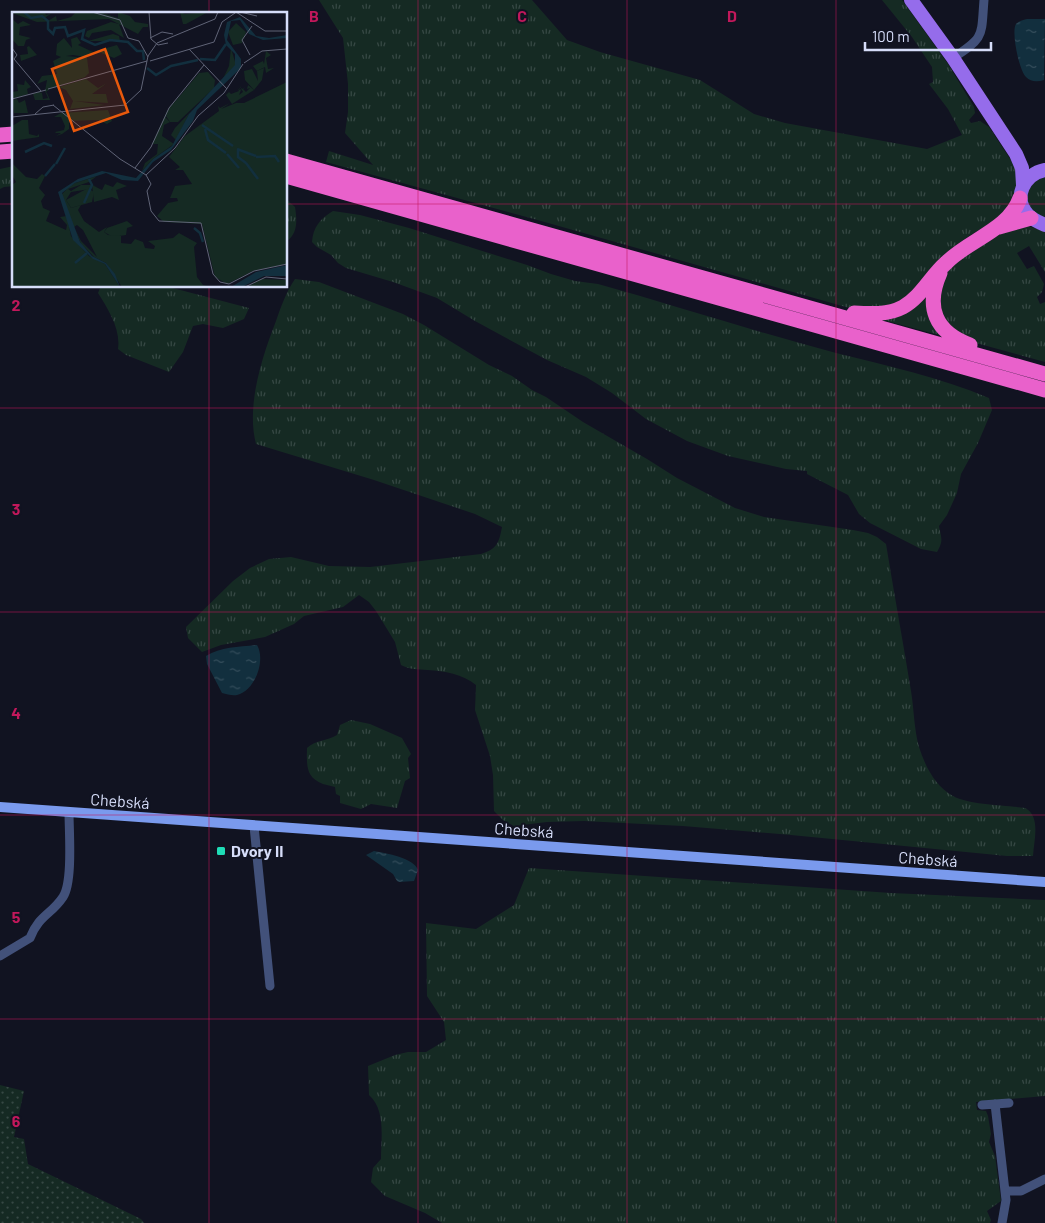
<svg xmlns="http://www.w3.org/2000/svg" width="1045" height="1223" font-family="Barlow,sans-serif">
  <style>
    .grass { fill: url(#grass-tufts) }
    .garden { fill: url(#garden-dots) }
    .water { fill: url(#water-ripples) }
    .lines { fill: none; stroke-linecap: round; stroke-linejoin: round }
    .street { stroke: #42517a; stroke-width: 9 }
    .secondary { stroke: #7a9aed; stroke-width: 10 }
    .primary { stroke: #956ceb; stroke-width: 14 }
    .highway { stroke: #e961cb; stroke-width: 15 }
    .grid { fill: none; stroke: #c2185b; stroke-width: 1; stroke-opacity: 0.55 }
    .poi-dot { fill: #1fddb7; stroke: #111321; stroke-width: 2 }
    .labels { text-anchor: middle; stroke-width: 4; stroke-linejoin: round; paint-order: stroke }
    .street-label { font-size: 16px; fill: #d6ddf9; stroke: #111321 }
    .poi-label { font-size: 16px; font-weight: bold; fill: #d6ddf9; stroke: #111321; text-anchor: start }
    .inset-river { fill: none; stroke: #122f3e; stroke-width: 2.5 }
    .inset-road { fill: none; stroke: #606477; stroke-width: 1 }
    .view { fill: #e8590c; fill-opacity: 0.15; stroke: #e8590c; stroke-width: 2.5 }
    .inset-edge { fill: none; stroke: #d6ddf9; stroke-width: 2.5 }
    .grid-label { font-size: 16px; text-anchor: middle; font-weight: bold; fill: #c2185b; stroke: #111321; stroke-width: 4; stroke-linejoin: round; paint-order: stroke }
  </style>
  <defs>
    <pattern id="grass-tufts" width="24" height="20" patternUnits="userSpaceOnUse" patternTransform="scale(1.25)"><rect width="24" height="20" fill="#152a23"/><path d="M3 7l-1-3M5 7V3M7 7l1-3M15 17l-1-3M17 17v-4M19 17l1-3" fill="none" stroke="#364844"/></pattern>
    <pattern id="garden-dots" width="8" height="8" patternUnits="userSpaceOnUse" patternTransform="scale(1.25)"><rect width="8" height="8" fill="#152a23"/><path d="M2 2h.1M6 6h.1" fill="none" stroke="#364844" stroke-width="1.8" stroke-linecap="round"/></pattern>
    <pattern id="water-ripples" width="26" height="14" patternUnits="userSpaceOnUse" patternTransform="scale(1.25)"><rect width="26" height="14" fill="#122f3e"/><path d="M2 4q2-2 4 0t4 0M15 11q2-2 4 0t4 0" fill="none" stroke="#344d5b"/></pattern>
  </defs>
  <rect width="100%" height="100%" fill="#111321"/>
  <path class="grass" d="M319 0H532L567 40 600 52 700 80 754 114 785 123 927 149 962 135 948 109 929 84 933 82 932 67 912 37 882 0H902L948 64 974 107 975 113 969 120 971 123 980 121 989 127 1014 165 1018 177 1013 201 1009 208 995 220 966 238 947 252 932 267 916 288 893 307 853 309 534 219 355 170 326 162 329 151 373 165 345 133 348 112V84L343 38Z
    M14 166V186L4 187 0 189V169Z
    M1045 177V217C1021 211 1022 184 1045 177Z
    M286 199 295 207C297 220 298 233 287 241Z
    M333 211 360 215 409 228 527 265 551 274 575 281 598 284C677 306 756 332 836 353 888 366 939 377 989 398L992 410 978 443 961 474 957 493 947 515 939 526C941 538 944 540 937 552L921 549 870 523 859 514 848 495 807 474V471L786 469 728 456 687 441 646 419 612 393 586 377 547 360 475 321 437 298 393 282 346 268 338 263 331 255 317 247 312 242C313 227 320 219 333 211Z
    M1027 226 1045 231V272L1029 246 1017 253 1027 269 1034 266 1044 284 1042 292 1037 297 1040 304 1045 302V362L976 343 953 332 939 308 944 277 952 266 962 258 1009 227Z
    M295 279 319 282 403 314 424 325 489 365 512 376 532 390 546 397 583 422 647 459 677 478 735 508 764 517 853 530 868 533 877 537 886 544C894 593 903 642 911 691 914 709 914 730 919 747 925 766 935 786 953 796 969 805 1005 805 1025 808 1041 816 1034 840 1033 856H1007L791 835 683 826 584 821 547 822 514 826 503 820 494 811 493 775 490 756 475 710 476 685C463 674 444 671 428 670 418 669 410 670 401 665L395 642 376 611 369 602 359 595 343 607 304 616 294 624 265 637 221 645 202 652 188 638 186 627 233 581 250 568 269 559 291 557 329 566 370 567 481 554C497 549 499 543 502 527L475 514 374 480 256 444C246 406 262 357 276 321 281 307 286 292 295 279Z
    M101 286H165L249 308 244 319 223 328 203 324 193 326 183 352 169 372 126 355 118 349C121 329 108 309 98 293Z
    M927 291 943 336 883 320Z
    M351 720 370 724 402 738 411 754 408 758 410 778 405 781 397 808 371 804 361 809 340 803V796L336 794 335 787C331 786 327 785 323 784 305 777 307 765 307 748 315 740 327 741 337 735L340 725Z
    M529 868 891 893 1045 900V1096L976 1102 977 1110 986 1111 988 1116 991 1134 989 1142 995 1156 1001 1201 987 1211 991 1220 990 1223H442L425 1213 385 1196 371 1182 373 1168 381 1159C381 1138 386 1110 369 1095L368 1066 395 1055 408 1052H426L446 1040 444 1022 427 996 426 923 476 929 514 905Z"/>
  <path class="garden" d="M0 1085 24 1091 14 1137 24 1139 28 1164 141 1219 144 1223H0Z"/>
  <path class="water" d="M1027 19H1045L1044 80C1037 82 1031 82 1026 77 1019 70 1011 32 1016 24 1019 21 1023 20 1027 19Z
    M257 645C266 660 255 691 237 695 232 696 227 694 222 693L207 664 206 656C221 647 239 647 257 645Z
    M374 851C386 853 414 858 418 870L414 881 399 882 397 881 393 874 366 855Z"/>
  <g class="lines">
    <path class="street" d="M953 58C985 37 981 37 984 0
      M254 826 270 986
      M0 956 30 938C39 915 51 915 63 897 73 882 69 832 69 812
      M995 1104 1006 1200 1002 1223
      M982 1105 1009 1103
      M1005 1191H1021L1045 1179"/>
    <path class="secondary" d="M0 807 1045 882"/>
    <path class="primary" d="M911 0 953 58 1016 154 1022 168 1023 185
      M1045 170C1024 174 1012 198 1028 215 1033 220 1039 222 1045 225"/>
    <path class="highway" d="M0 135 14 134
      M0 152 14 151
      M286 161 1045 374
      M286 176 1045 390
      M999 227 1031 218
      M940 273C925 307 935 332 970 345
      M854 313C871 314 888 315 903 307 921 297 931 276 946 263 968 240 1009 230 1020 198"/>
  </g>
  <path class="grid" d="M209 0V14M418 0V1223M627 0V1223M836 0V1223M0 204H14M286 204H1045M209 286V1223M0 408H1045M0 612H1045M0 815H1045M0 1019H1045"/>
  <rect class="poi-dot" x="216" y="846" width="10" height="10" rx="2.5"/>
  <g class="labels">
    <g class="street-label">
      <text transform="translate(120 801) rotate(4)" y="6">Chebská</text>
      <text transform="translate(524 830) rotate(4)" y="6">Chebská</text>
      <text transform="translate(928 859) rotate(4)" y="6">Chebská</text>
    </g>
    <g class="poi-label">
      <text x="231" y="857">Dvory II</text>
    </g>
  </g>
  <g transform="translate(12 12)">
    <rect width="275" height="275" fill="#111321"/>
    <path d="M0 7 6 12 11 9 19 13 8 15 7 23 19 26 14 28 12 34H6L0 27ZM224 11 234 20 230 31 221 33 216 20ZM65 25 69 31 66 33 81 40 73 45 61 43 54 44 75 46 77 61 73 65 38 77 34 80 35 81 38 88H23L21 82 27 80 30 81 31 87 36 86 33 79 35 68 25 72 30 64 45 62 41 49 49 45 44 43 45 32 52 26 60 36 59 27ZM17 34 25 43 9 49 8 43 16 42 15 35ZM219 36 224 53 209 71 217 54ZM254 39 259 43 254 46 256 57 262 56 254 61 253 55 245 59 241 54 251 49 252 52ZM196 60 203 68 202 76 166 110H158L154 104 157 97 187 61ZM74 67 86 76 95 71 80 82H94L96 91 62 89 93 93 58 97 61 89 54 78 47 75ZM13 68 19 75 15 77 16 82 0 87V80L6 79 5 72 12 73ZM227 73 230 77 234 75 231 77 234 80 238 76 235 77 236 73 242 78 220 92 214 83 217 80 221 84 219 82 227 79 225 76 227 78H228L226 75 229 78 227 83 231 80ZM5 87 7 91 13 88 16 101H2L0 88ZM96 98 100 109 95 112 86 108 57 109V117L43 127 50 122 44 124 49 121H44L43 120 52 118 53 114 49 105H42L49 101ZM76 176 82 180 80 190 59 196 54 188ZM115 209 121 214 115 216 114 223 101 225 92 220 95 216Z" fill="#152a23"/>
    <path d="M33 0 34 3 40 1 31 7 36 9 44 4 45 9 59 5 64 0H87L106 6V0L118 4 123 10 136 12V15H131L126 22 97 7 25 10 0 1ZM168 0 173 2 196 0 174 12H171ZM101 22 107 24 108 29H76ZM275 70V252L241 259 215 272 203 265 190 212 152 210 145 204 156 191 166 189 165 186H158L163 174 180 172 171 158H163L168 155 157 145 173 124 207 99 206 94 208 96 218 91 209 97 224 91H232ZM166 85 153 105 158 110 152 113 150 124 162 132 141 147 130 159 133 151 145 142 146 132H140L155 99ZM182 96 177 102 164 128 159 123 163 116ZM10 108H16L17 122 25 124 27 122V125L0 129V114ZM0 151 14 165 25 167 30 162 33 164 27 176 33 183 29 189 31 196 38 199 34 209 54 218 55 213 48 205 55 204 59 224 77 244 93 252 108 275H0V173L4 170 0 163ZM85 164 77 170 56 177 59 179 69 173H81L87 176 80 173 78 177 59 180 54 188 59 196 69 193 66 198 72 209 87 220 95 215 92 220 96 223 109 224V231L119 232 123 227 131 230 133 236 142 237 143 234 136 229 161 226 167 221 185 231 182 235 185 265 191 273 199 275H110L94 251 82 245 69 232 49 183 60 172ZM65 213 71 218 85 245 69 229 62 215ZM249 267 275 268V275H234Z" fill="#152a23" fill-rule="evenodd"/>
    <path d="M99 10 107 12 112 26 99 18 80 21 77 26 73 24 75 19ZM105 33 110 42 102 46 84 39ZM105 170 115 174 104 178 107 188 100 185 82 190 80 173 90 178 93 172 101 175Z" fill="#152a23"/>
    <path d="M252 56 250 68 242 78 233 68 232 59 240 57 246 69 245 59Z" fill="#152a23"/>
    <path d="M228 5 244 24 257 26 275 23V26L251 28 237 22 228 8 219 9 215 28 229 47V56L185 98 181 109 159 138 141 150 126 169 110 168 94 161 63 171 50 181 68 230 80 244 94 251 103 262 108 275 93 252 81 247 61 228 46 180 66 167 90 159 124 166 141 147 160 134 177 102 223 53V42L214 33 212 23 215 10ZM275 253V264H252L230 275H219L244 260Z" fill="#122f3e"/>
    <path class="inset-river" d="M12 0 19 6 30 4 36 9V17L41 22 43 16 53 15 56 24 72 18 70 27 83 33 98 28 116 30 125 39H131L132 48M188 47 203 48 214 32M135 56 144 63 159 54 186 48M190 113 221 134M193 117 196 128 214 141M225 137 244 144M226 138V145L234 151M13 140 32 131 40 134M215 142 227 156M244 145 263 144 267 150M234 151 246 167M44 152 53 136M33 164 43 152M72 191 80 173 77 167M182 216 188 221 191 230M63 251 75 241"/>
    <path class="inset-road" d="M80 0 108 8 116 26 127 29 136 45M137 0 139 27 146 33 156 31M224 0 253 19H275M228 0 245 4M138 26 150 20 161 22M0 36 5 43 2 47 29 79M177 37 215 77M238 43 230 28 240 14M138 49 202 30 210 10 223 1M232 51 250 39 275 37M36 77 135 49M0 87 34 78M41 93 108 147 134 163 139 172M23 102 31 95 42 93M0 105 113 93 129 78 136 44 145 31 203 7 206 0M123 156 139 135 157 96 192 53M134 163 163 136 186 104 212 81 231 52M139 172 135 179 139 199 147 209 189 211 201 262 208 270 217 272 242 259 275 252M233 275 254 265 275 267"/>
    <path class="view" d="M93 37 116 100 62 119 40 57Z"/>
    <rect width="275" height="275" class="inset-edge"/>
  </g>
  <g class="grid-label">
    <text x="314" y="22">B</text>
    <text x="522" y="22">C</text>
    <text x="732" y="22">D</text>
    <text x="16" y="311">2</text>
    <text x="16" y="515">3</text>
    <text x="16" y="719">4</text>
    <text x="16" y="923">5</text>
    <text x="16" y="1127">6</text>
  </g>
  <path d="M865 42v8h126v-8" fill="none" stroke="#d6ddf9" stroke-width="2.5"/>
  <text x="872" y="42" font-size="15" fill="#d6ddf9" stroke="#111321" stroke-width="4" paint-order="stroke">100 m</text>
</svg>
